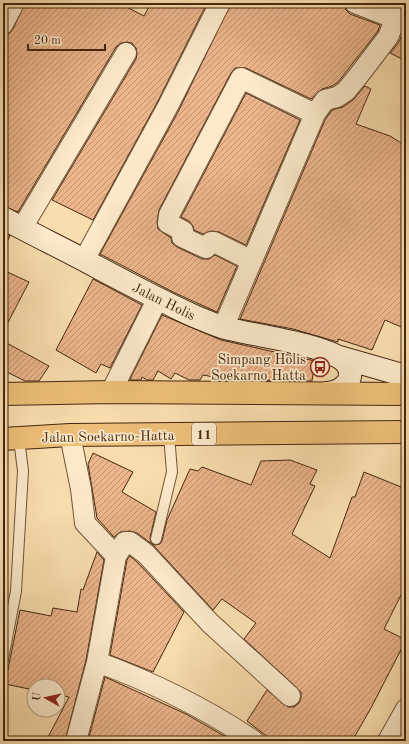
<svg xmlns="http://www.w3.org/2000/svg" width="409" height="744" font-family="'Old Standard TT',serif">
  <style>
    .building { fill: url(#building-hatch); stroke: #442710 }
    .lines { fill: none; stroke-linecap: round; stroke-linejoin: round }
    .lane-casing { stroke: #715438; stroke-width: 12 }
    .street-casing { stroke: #715438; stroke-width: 22 }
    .secondary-casing { stroke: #442710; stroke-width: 24 }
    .highway-casing { stroke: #442710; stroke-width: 24 }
    .lane { stroke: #fbe9ca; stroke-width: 10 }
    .street { stroke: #fbe9ca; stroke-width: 20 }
    .secondary { stroke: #fbe9ca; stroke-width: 22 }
    .highway { stroke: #ecbe77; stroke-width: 22 }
    .labels { text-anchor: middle; stroke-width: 3.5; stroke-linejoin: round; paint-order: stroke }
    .shield { fill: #fbe9ca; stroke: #7b6148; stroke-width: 1 }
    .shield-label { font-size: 13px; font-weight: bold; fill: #442710 }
    .street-label { font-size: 14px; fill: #442710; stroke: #fbe9ca }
    .poi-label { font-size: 14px; fill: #442710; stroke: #fbe9ca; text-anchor: end }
  </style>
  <defs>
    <pattern id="building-hatch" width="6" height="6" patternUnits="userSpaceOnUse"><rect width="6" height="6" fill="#ecb58c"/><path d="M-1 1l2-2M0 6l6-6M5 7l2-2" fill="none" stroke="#c19371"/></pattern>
  </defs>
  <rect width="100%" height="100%" fill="#f9ddae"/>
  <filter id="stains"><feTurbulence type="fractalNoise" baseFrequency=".005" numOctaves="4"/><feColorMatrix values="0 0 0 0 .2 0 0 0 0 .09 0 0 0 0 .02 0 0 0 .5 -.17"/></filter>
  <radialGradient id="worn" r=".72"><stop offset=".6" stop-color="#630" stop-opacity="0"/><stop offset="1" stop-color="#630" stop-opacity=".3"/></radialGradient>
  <path class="building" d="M25 3H119L144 16 151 3H207L158 101 93 220 52 200 136 59 137 54 136 48 132 43 127 42 121 43 116 47 18 212 3 206V35L9 34 13 29Z
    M231 3H344L346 10 350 14 380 25 378 31 338 82 332 86 322 89 311 99 246 68H235L231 73 159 210 157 222 158 229 171 238 172 243 177 247 202 259H209L215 255 237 266 217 312 175 293 100 254 178 112Z
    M406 24V61L390 53 399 42Z
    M365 86 371 89 356 124 390 136 406 146V329L385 320 372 350 338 339V342L293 329 240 319 325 120 332 110 343 107 353 100Z
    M246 93 300 120 246 245 219 232 211 231 203 234 194 230 193 226 189 221 181 217Z
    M3 232 10 236 3 249Z
    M3 270 29 282 3 332Z
    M93 279 142 305 110 368 101 364 96 373 56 350Z
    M162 315 221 340 315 361 312 381 229 380 203 375 200 380H189L175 373 171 379 158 371 153 380H147L142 377 141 380H132L130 379Z
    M3 341 49 366 39 381H25L3 370Z
    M93 453 133 472 122 492 156 512 150 538 151 543 155 545 160 544 162 541 167 520 190 469 198 471 202 467 251 485 261 461 290 460 317 470 310 484 315 486 292 534 330 558 352 497H355L364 472 406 489V585L384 629 406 640 371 708 352 741H273L247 721 267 690 288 707H294L299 703 301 698V692L244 639 256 623 222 599 213 610 153 545 137 533 130 531 120 532 114 537 97 518 88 464Z
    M97 552 104 560 86 660 65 741H46L69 697 58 695V686H34V690L5 684 20 610 51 616 53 608 77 612 81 589 83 590Z
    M130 556 138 563 184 612 153 672 110 655 127 560Z
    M105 677 186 714 233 741H88Z"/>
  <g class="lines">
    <g class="lane-casing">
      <path id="lane" d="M156 539 172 472 169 435
        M3 659 16 591 23 471 19 439"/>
    </g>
    <g class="street-casing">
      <path id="street" d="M355 3 396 19
        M3 24 14 3
        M22 228 126 53
        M84 260 168 106 220 3
        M252 261 214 242H211L206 248 182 237 183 231 168 223 169 215 241 78 315 114
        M223 328 315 114 325 100 337 97 346 91 359 75 388 37 402 3
        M111 392 157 300
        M70 435 81 489 85 523 116 556
        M97 662C152 682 205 708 254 741
        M76 741 97 662 116 556 125 542H130L146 554 210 623 290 696
        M388 741 406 709"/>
    </g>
    <g class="secondary-casing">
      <path id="secondary" d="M3 218C34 235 66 250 97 267 129 284 161 301 194 316 204 320 215 325 225 328 251 335 331 345 346 363 358 379 342 392 327 393
        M336 356 406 376"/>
    </g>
    <g class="highway-casing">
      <path id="highway" d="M3 394 111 392 406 394
        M3 439 70 435 406 432"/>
    </g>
    <use href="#lane" class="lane"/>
    <use href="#street" class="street"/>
    <use href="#secondary" class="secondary"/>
    <use href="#highway" class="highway"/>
  </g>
  <defs>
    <g id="bus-ring" transform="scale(1)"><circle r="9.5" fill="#fbe9ca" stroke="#8f2418" stroke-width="1.5"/><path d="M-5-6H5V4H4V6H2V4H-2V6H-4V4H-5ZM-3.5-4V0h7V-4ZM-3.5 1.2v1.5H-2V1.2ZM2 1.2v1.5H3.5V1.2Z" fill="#8f2418"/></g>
  </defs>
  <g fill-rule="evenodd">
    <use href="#bus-ring" x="320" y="367"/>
  </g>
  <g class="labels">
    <rect class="shield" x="192" y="423" width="24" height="22" rx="3"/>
    <g class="shield-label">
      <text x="204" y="439">11</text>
    </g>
    <g class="street-label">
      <text transform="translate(164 301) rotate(26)" y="5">Jalan Holis</text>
      <text transform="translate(108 436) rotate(-1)" y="5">Jalan Soekarno-Hatta</text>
    </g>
    <g class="poi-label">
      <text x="306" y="364">Simpang Holis<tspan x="306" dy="16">Soekarno Hatta</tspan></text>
    </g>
  </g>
  <rect width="409" height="744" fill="none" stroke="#f9ddae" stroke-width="16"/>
  <rect x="4" y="4" width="401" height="736" fill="none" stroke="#442710" stroke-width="2"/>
  <rect x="8" y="8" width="393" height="728" fill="none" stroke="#442710"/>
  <g transform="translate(46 698) rotate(278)"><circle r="19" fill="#fbe9ca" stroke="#b29b80"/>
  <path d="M0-3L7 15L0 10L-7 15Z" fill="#8f2418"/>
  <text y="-6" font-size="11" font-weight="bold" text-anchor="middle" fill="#442710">U</text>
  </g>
  <path d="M28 44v6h77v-6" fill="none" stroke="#442710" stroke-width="2"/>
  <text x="34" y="44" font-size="12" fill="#442710" stroke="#fbe9ca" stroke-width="3" paint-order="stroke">20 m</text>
  <rect width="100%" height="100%" filter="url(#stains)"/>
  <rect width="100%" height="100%" fill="url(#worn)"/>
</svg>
